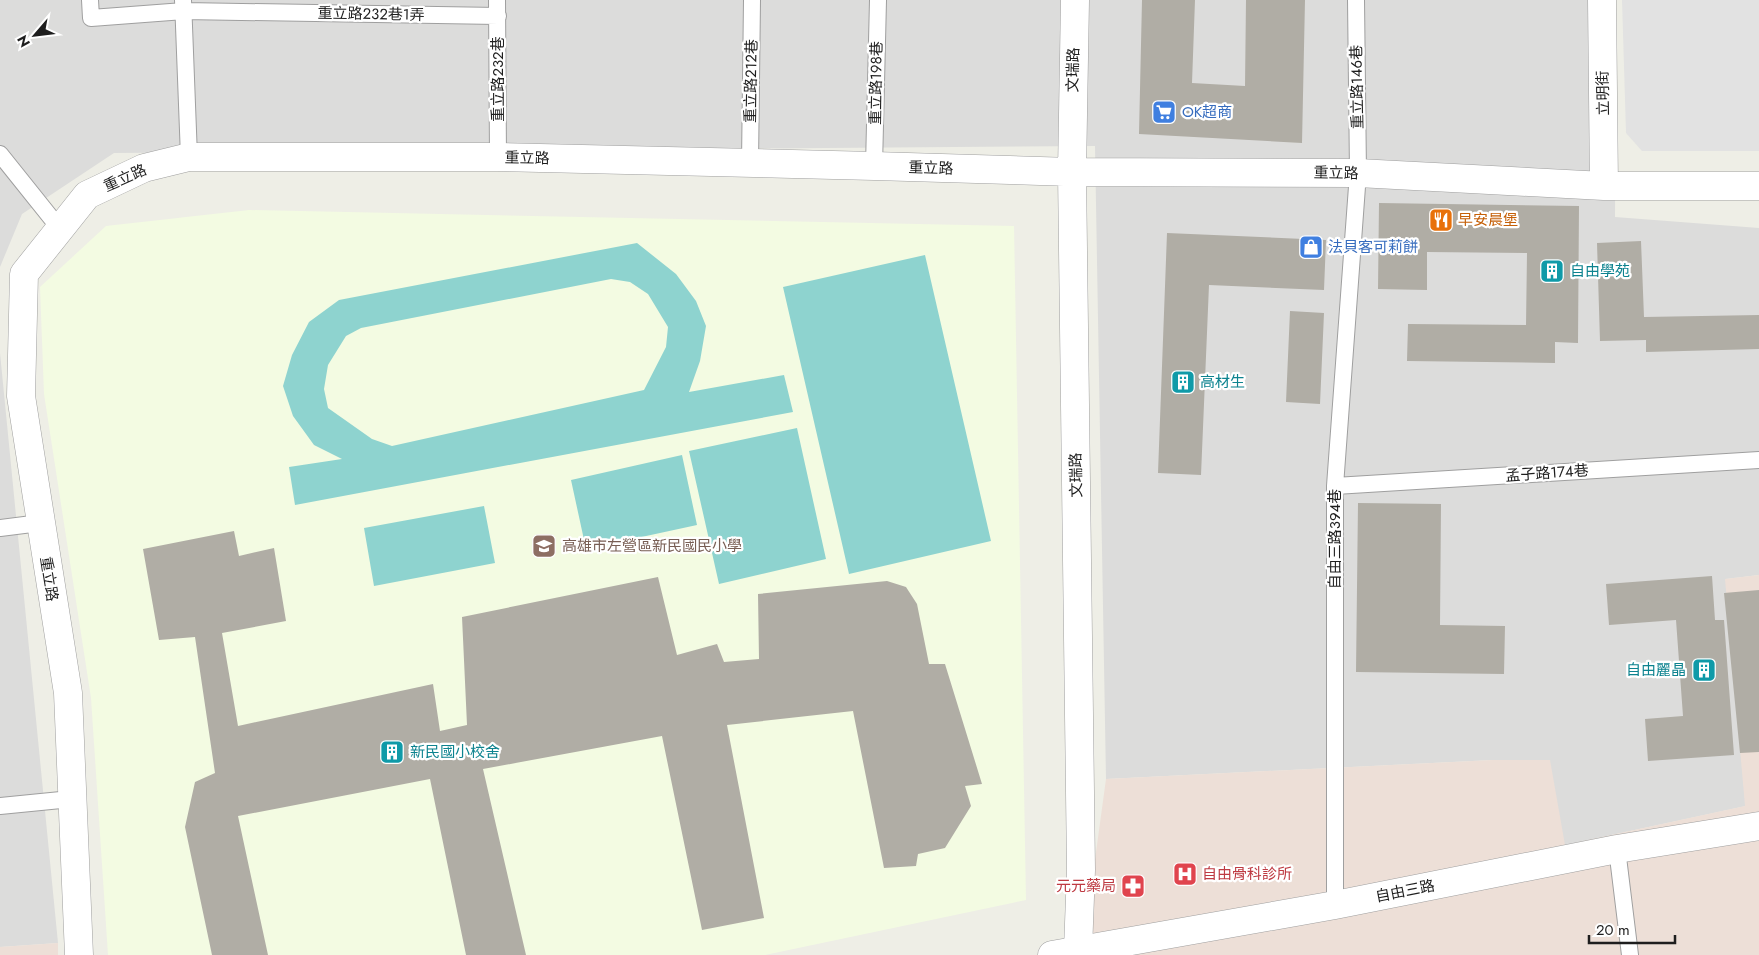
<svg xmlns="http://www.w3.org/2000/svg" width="1759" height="955" font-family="Jost,'Noto Sans TC',sans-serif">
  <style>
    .residential { fill: #dcdcdb }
    .commercial { fill: #eddfd7 }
    .education { fill: #f3fbe2 }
    .pitch { fill: #8ed3cf; fill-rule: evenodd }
    .parking { fill: #e2e2e2 }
    .building { fill: #b0ada5 }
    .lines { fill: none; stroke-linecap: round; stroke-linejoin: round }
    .service-casing { stroke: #9f9f9f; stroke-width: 18 }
    .minor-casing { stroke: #9f9f9f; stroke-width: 29 }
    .tertiary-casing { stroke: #9f9f9f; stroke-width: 29 }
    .service { stroke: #fff; stroke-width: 16 }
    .minor { stroke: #fff; stroke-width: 28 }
    .tertiary { stroke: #fff; stroke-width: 28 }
    .labels { text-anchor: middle; stroke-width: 4.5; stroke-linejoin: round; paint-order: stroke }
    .street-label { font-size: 15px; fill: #1e1e1e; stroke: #fff }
    .shop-label { font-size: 15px; fill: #366cbe; stroke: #fff; text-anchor: start }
    .food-label { font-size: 15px; fill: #c56008; stroke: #fff; text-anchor: start }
    .culture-label { font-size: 15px; fill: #0d838f; stroke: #fff; text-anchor: start }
    .education-label { font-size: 15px; fill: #785e54; stroke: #fff; text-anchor: start }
    .health-label { font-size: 15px; fill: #be3a42; stroke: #fff; text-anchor: start }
  </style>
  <rect width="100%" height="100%" fill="#eeeee6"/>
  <path class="residential" d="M0 0H1616L1615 217 1759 228V575L1726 579 1746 806 1565 845 1493 760 1106 779 1095 146 114 153 22 214 0 267Z
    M0 353 58 943 0 947Z"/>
  <path class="commercial" d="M1759 575V955H1082L1106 779 1493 760H1550L1565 845 1745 806 1725 579Z
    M58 943V955H0V947Z"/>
  <path class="education" d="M249 210 1014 226 1026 900 765 955H108L91 698 44 394 40 287 106 226Z"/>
  <path class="pitch" d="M637 243 676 274 696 301 706 326 700 361 689 392 784 375 793 412 295 505 289 467 342 459 314 445 293 416 283 386 292 355 309 322 339 300ZM611 279 630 282 648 294 668 327 666 347 644 390 392 446 372 439 328 408 324 389 328 365 346 336 361 328Z
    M925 255 991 541 849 574 783 287Z
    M797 428 826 559 719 584 689 451Z
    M682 455 697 525 586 549 571 480Z
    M484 506 495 563 374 586 364 528Z"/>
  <path class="parking" d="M1622 0H1759V151H1642L1626 133Z"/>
  <path class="building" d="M1142 0H1195L1192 83 1245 86 1246 0H1305L1302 143 1139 134Z
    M1379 203 1579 206 1578 343 1555 342V363L1407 361 1408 324 1526 325 1527 253 1427 252V290L1378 289Z
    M1167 233 1326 240 1324 290 1209 285 1201 475 1158 473Z
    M1641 241 1644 317 1759 315V349L1646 352V340L1600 341 1597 243Z
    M1290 311 1324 313 1320 404 1286 402Z
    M1358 503 1441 504 1440 625 1505 626 1504 674 1356 672Z
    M234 531 239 556 274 548 286 621 222 633 238 726 433 684 440 731 467 725 462 617 658 577 677 655 717 644 724 662 759 659 758 594 887 581 906 587 917 604 929 664H945L982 784 965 786 971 806 945 848 918 854 916 866 884 868 853 711 727 725 764 918 702 930 662 736 483 769 526 955H466L430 779 238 816 268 955H212L185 827 195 782 215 773 195 637 159 640 143 549Z
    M1712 576 1715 620H1724L1734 755 1648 761 1645 719 1683 716 1676 620 1609 625 1606 584Z
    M1759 590V752L1740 753 1724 593Z"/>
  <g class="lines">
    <g class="service-casing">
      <path id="service" d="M90 0 91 18 184 11 498 16
        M183 0 189 157
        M497 0 498 157
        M0 154 60 229
        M750 163 752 0
        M874 166 878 0
        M1335 486 1759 460
        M0 528 40 523
        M0 806 71 799
        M1617 849 1630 955
        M1335 905V486L1358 173 1356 0"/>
    </g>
    <g class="minor-casing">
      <path id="minor" d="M1075 0 1072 172 1081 870 1078 950
        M1602 0 1604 186
        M79 955 68 693 21 396 24 274 87 195 144 168 189 157H498L874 166 1072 172 1358 173 1604 186H1759"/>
    </g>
    <g class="tertiary-casing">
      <path id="tertiary" d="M1052 955 1335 905 1617 849 1759 826"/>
    </g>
    <use href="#service" class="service"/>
    <use href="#minor" class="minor"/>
    <use href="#tertiary" class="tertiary"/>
  </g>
  <defs>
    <g id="supermarket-square" transform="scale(1.25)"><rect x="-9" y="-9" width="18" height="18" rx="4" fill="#3f7fe0" stroke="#fff"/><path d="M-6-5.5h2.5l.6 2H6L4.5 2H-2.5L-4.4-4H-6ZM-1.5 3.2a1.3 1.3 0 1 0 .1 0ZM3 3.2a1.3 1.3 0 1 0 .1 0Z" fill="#fff"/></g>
    <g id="restaurant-square" transform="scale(1.25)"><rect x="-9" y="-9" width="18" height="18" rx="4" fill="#e8710a" stroke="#fff"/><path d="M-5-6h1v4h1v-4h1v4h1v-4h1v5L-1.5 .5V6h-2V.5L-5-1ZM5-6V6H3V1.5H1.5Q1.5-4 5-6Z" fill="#fff"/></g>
    <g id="shop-square" transform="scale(1.25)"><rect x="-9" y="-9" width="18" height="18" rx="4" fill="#3f7fe0" stroke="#fff"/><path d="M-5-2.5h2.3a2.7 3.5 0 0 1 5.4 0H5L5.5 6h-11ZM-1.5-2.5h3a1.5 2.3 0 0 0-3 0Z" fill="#fff"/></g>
    <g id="building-square" transform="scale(1.25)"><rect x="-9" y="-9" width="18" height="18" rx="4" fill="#0f9aa8" stroke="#fff"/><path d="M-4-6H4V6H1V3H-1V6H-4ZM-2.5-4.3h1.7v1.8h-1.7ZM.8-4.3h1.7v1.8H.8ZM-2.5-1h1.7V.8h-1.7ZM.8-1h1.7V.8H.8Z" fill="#fff"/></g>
    <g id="school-square" transform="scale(1.25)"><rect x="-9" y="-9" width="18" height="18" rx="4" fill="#8d6e63" stroke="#fff"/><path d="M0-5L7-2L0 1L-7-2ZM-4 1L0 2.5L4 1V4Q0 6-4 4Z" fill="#fff"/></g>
    <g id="hospital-square" transform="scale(1.25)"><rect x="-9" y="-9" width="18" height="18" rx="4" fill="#e0444e" stroke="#fff"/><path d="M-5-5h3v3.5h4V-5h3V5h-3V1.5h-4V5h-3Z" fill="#fff"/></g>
    <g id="pharmacy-square" transform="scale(1.25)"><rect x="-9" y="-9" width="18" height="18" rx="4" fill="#e0444e" stroke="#fff"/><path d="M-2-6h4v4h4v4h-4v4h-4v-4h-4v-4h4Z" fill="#fff"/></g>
  </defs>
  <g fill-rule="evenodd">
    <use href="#supermarket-square" x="1164" y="112"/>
    <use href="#restaurant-square" x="1441" y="220"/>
    <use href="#shop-square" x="1311" y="247"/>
    <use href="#building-square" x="1552" y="271"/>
    <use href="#building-square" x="1183" y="382"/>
    <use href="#school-square" x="544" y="546"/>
    <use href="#building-square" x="1704" y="670"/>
    <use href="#building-square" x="392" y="752"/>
    <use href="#hospital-square" x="1185" y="874"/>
    <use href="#pharmacy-square" x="1133" y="886"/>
  </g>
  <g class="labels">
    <g class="street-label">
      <text transform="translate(371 14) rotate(1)" y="5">重立路232巷1弄</text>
      <text transform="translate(1073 70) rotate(-89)" y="5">文瑞路</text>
      <text transform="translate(498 79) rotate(-90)" y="5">重立路232巷</text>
      <text transform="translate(751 81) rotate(-89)" y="5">重立路212巷</text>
      <text transform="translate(876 83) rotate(-89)" y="5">重立路198巷</text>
      <text transform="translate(1357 87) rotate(-91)" y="5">重立路146巷</text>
      <text transform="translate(1603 93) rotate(-91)" y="5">立明街</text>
      <text transform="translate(527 158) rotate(1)" y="5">重立路</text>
      <text transform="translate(931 168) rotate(2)" y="5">重立路</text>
      <text transform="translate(1336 173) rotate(1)" y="5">重立路</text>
      <text transform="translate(125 178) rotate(-24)" y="5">重立路</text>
      <text transform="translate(1547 473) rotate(-4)" y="5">孟子路174巷</text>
      <text transform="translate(1076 475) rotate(-91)" y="5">文瑞路</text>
      <text transform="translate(1335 539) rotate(-90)" y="5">自由三路394巷</text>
      <text transform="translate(49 579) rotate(81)" y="5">重立路</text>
      <text transform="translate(1405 891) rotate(-11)" y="5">自由三路</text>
    </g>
    <g class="shop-label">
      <text x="1182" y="117">OK超商</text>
      <text x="1328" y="252">法貝客可莉餅</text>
    </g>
    <g class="food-label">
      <text x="1458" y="225">早安晨堡</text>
    </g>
    <g class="culture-label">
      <text x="1570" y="276">自由學苑</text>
      <text x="1200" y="387">高材生</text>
      <text x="1686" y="675" text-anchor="end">自由麗晶</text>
      <text x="410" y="757">新民國小校舍</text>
    </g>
    <g class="education-label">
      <text x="562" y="551">高雄市左營區新民國民小學</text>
    </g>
    <g class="health-label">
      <text x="1202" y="879">自由骨科診所</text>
      <text x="1116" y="891" text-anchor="end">元元藥局</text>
    </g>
  </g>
  <g transform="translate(35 35) rotate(242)" stroke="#ffffff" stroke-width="4" paint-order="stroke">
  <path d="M0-4L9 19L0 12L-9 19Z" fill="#1e1e1e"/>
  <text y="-8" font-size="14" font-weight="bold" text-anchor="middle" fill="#1e1e1e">N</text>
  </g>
  <path d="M1589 935v8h86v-8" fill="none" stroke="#1e1e1e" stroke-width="2.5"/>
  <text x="1596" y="935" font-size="15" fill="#1e1e1e" stroke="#ffffff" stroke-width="4" paint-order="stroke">20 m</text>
</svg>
